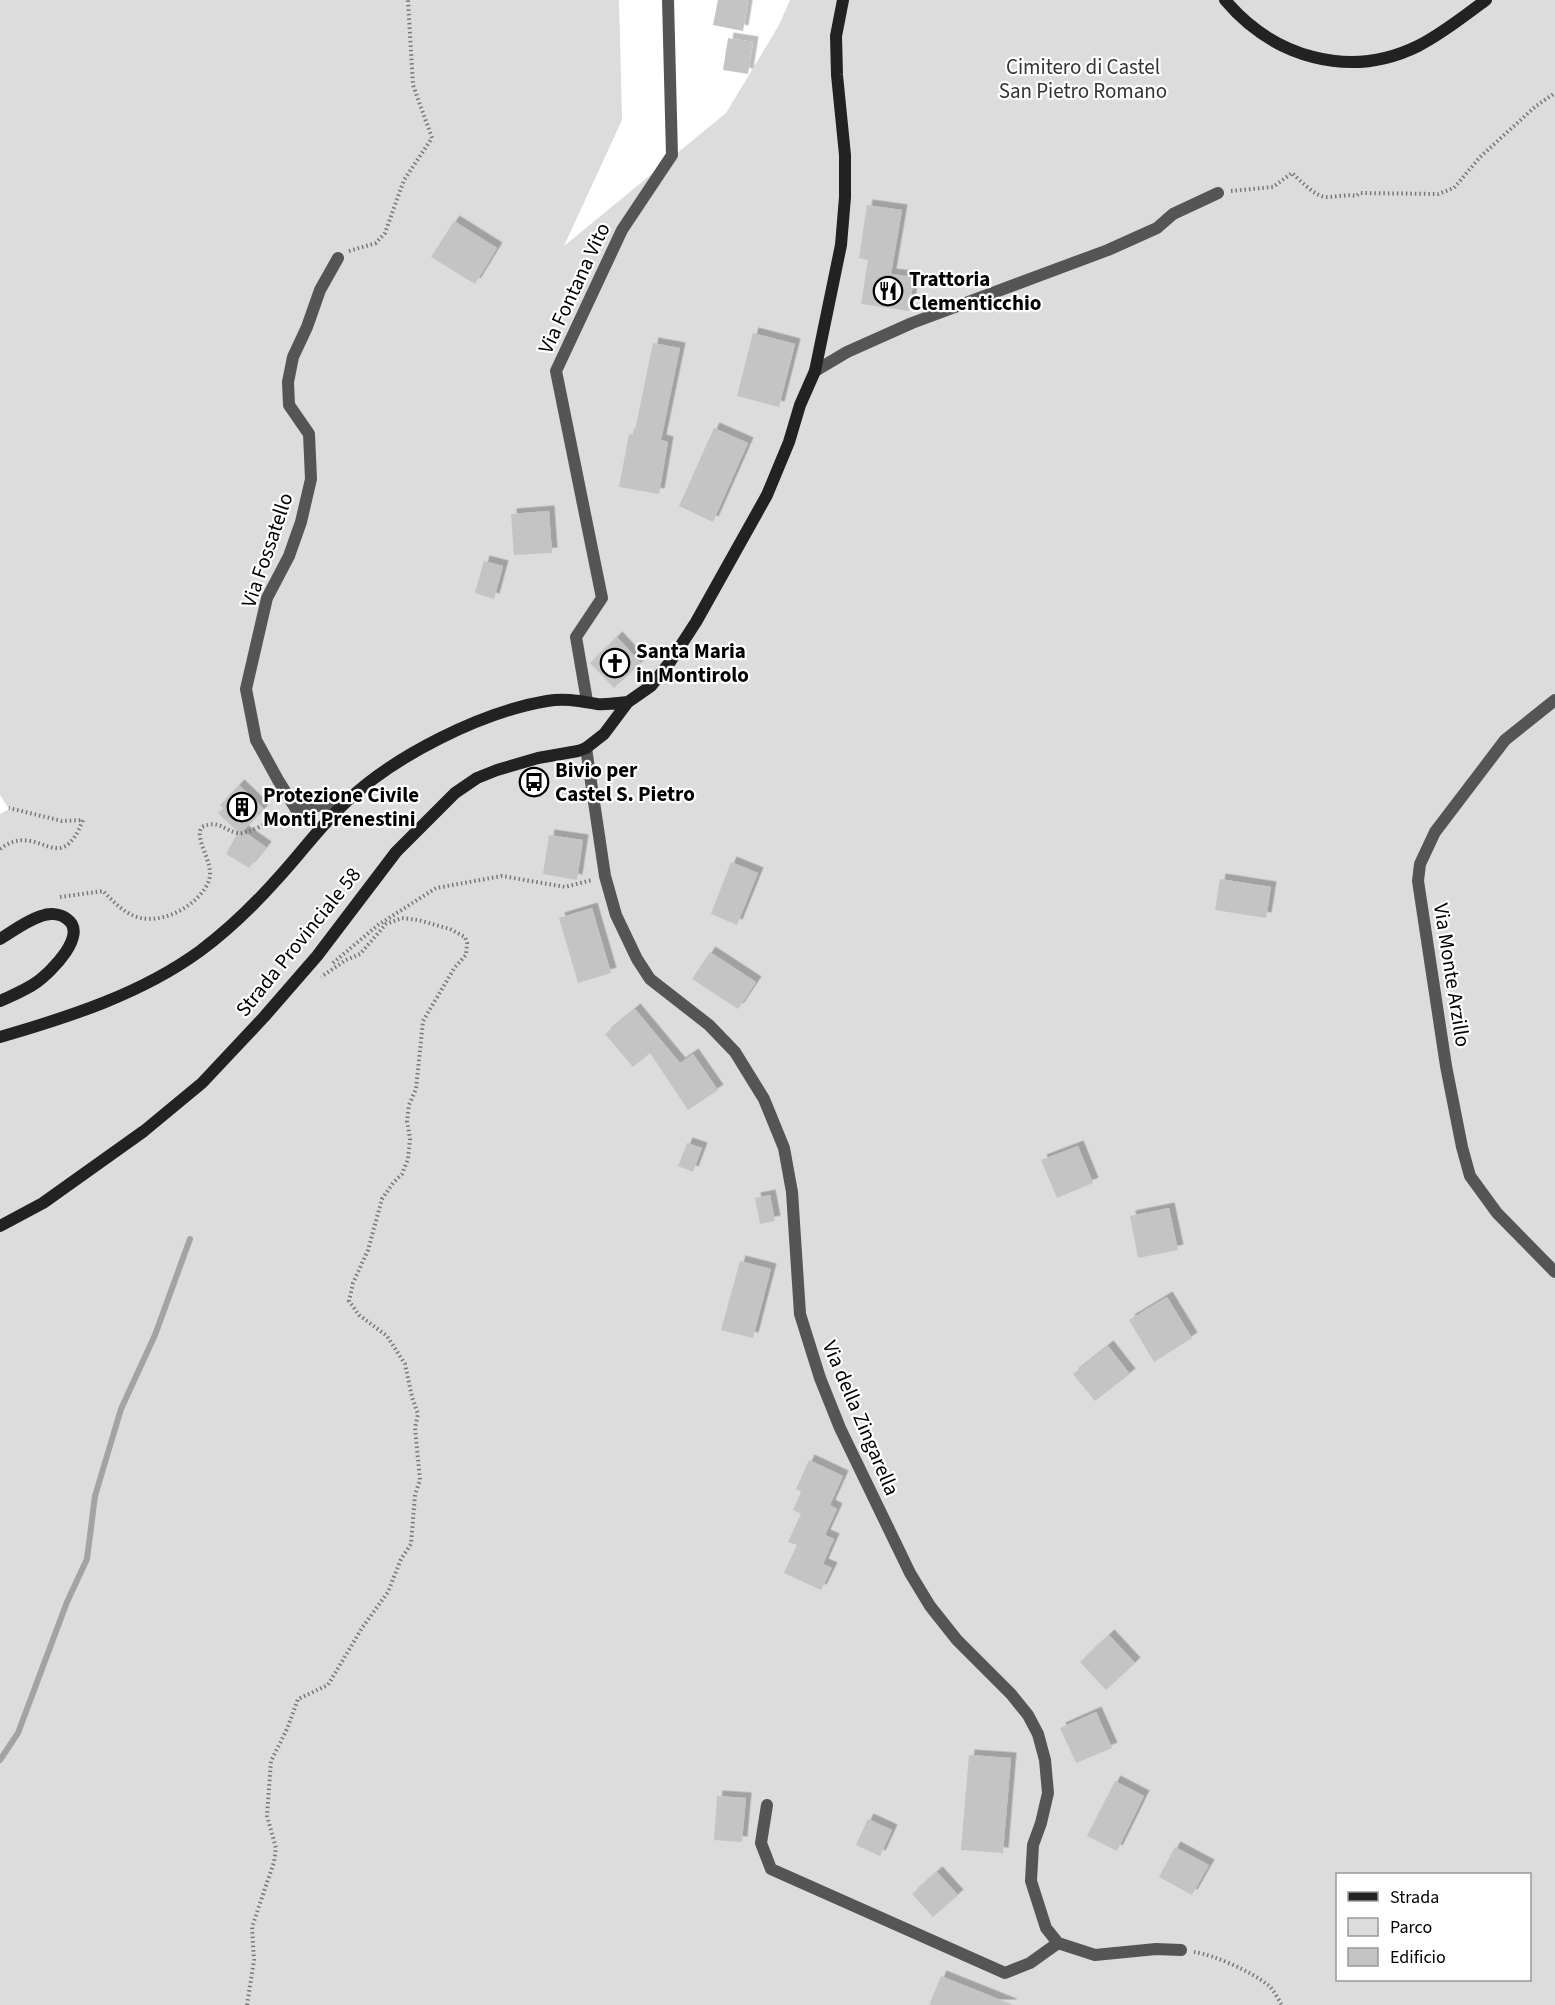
<svg xmlns="http://www.w3.org/2000/svg" width="1555" height="2005" font-family="'Source Sans 3',sans-serif">
  <style>
    .green { fill: #dcdcdc; fill-rule: evenodd }
    .lines { fill: none; stroke-linecap: round; stroke-linejoin: round }
    .stream { stroke: #a3a3a3; stroke-width: 6 }
    .building { fill: #c4c4c4; filter: url(#shadow) }
    .path { stroke: #777; stroke-width: 4; stroke-dasharray: 1.5 3; stroke-linecap: butt }
    .street { stroke: #555; stroke-width: 12 }
    .secondary { stroke: #222; stroke-width: 12 }
    .labels { text-anchor: middle; stroke-width: 4.5; stroke-linejoin: round; paint-order: stroke }
    .park-label { font-size: 21px; fill: #333; stroke: #fff }
    .poi-label { font-size: 21px; font-weight: bold; fill: #000; stroke: #fff; text-anchor: start }
    .street-label { font-size: 21px; fill: #000; stroke: #fff }
  </style>
  <defs>
    <filter id="shadow"><feDropShadow dx="5.5" dy="-5.5" stdDeviation="0" flood-color="#0004"/></filter>
  </defs>
  <rect width="100%" height="100%" fill="#fff"/>
  <path class="green" d="M0 0H619L622 120 564 246 726 113 779 25 790 0H1555V2005H0V814L9 809 0 795ZM1338 1874H1530V1980H1338Z"/>
  <g class="lines">
    <path class="stream" d="M0 1760 18 1733 67 1602 87 1559 95 1496 121 1409 155 1335 190 1239"/>
  </g>
  <path class="building" d="M718 0H748L743 31 713 25Z
    M728 38 753 42 748 74 723 70Z
    M867 205 902 210 891 274 914 277 909 311 861 304 868 260 859 258Z
    M454 221 497 248 475 284 431 257Z
    M753 333 795 344 779 407 737 396Z
    M653 343 680 348 661 440 668 442 659 494 619 487 629 434 634 435Z
    M714 428 748 443 713 522 679 506Z
    M549 511 552 553 514 555 511 514Z
    M484 561 503 566 494 599 475 593Z
    M617 637 641 663 614 688 590 663Z
    M239 785 264 809 243 831 266 847 249 868 226 854 238 832 218 813 223 808 220 805Z
    M549 835 583 840 577 880 543 874Z
    M731 862 758 873 737 925 711 914Z
    M1220 879 1271 887 1266 918 1215 910Z
    M592 908 611 973 578 983 559 918Z
    M710 952 756 982 738 1009 692 979Z
    M635 1009 680 1063 693 1054 718 1090 688 1110 650 1053 633 1067 605 1034Z
    M687 1143 702 1148 693 1172 678 1166Z
    M1078 1146 1093 1183 1057 1198 1041 1160Z
    M770 1195 775 1221 760 1224 755 1198Z
    M1169 1208 1178 1250 1138 1258 1130 1216Z
    M740 1261 771 1269 753 1338 721 1330Z
    M1167 1297 1192 1338 1154 1362 1129 1320Z
    M1108 1346 1130 1374 1095 1401 1073 1374Z
    M809 1460 843 1476 830 1505 837 1509 825 1535 834 1539 823 1564 832 1568 821 1590 784 1573 797 1545 788 1542 801 1514 793 1510 801 1492 796 1489Z
    M1109 1635 1135 1663 1106 1690 1080 1662Z
    M1096 1712 1112 1748 1076 1763 1060 1728Z
    M969 1755 1011 1758 1003 1853 961 1850Z
    M1115 1781 1144 1796 1117 1851 1087 1836Z
    M717 1796 746 1798 742 1842 714 1840Z
    M868 1819 892 1830 880 1856 856 1845Z
    M1175 1847 1209 1865 1192 1895 1159 1877Z
    M937 1872 958 1895 933 1917 912 1894Z
    M941 1976 1011 2004V2005H929Z"/>
  <g class="lines">
    <path class="path" d="M1231 191 1273 187 1292 173C1301 181 1315 197 1327 197 1338 197 1346 194 1356 196L1360 193 1438 194 1454 188 1480 157 1536 106 1555 93
      M349 251 376 243 385 233 404 180 432 138 413 85 408 0
      M0 849C39 819 59 881 83 820L62 821 9 808
      M60 897 103 891C112 900 121 910 132 915 158 928 200 906 209 880 215 863 193 839 202 827 219 819 224 831 238 833 247 835 272 820 282 816
      M333 963 378 925 436 888 502 876 565 887 592 880
      M1194 1952C1215 1955 1252 1972 1268 1985 1274 1990 1278 1999 1282 2005
      M247 2005 254 1960 252 1927 274 1862 276 1848 267 1816 271 1761 287 1729 298 1699 328 1685 362 1628 388 1592 401 1559 411 1544 415 1495 420 1480 415 1428 418 1414 412 1397 405 1364 387 1336 359 1315 349 1301 353 1283 368 1250 382 1199 393 1183 402 1174 408 1159 410 1139 407 1121 409 1105 416 1089 423 1021 455 967 466 955 467 943 465 937 450 929 418 920 402 918 386 924 360 954 346 960 321 977"/>
    <path class="street" d="M338 258 320 290 307 327 293 357 288 382 289 405 309 434 311 479 301 522 289 556 267 598 246 689 256 740 278 780 296 809 346 802
      M815 371 847 352 912 323 1108 250 1157 228 1173 214 1218 193
      M1555 700 1505 740 1435 832 1420 864 1418 881 1446 1066 1462 1147 1470 1176 1497 1213 1555 1272
      M587 701 576 637 602 598 556 371 622 230 672 155 668 0
      M586 748 605 876 616 915 637 959 650 979 709 1025 735 1052 764 1099 784 1148 792 1192 800 1314 820 1378 840 1428 910 1573 930 1606 957 1640 1011 1694 1028 1715 1038 1734 1045 1760 1048 1793 1041 1823 1033 1845 1031 1881 1046 1928 1058 1943 1095 1955 1156 1949 1181 1950
      M767 1805 761 1843 771 1869 1005 1973 1030 1963 1058 1943"/>
    <path class="secondary" d="M1225 0C1273 57 1349 80 1418 46 1442 34 1464 16 1486 0
      M0 939C13 931 26 921 41 916 49 913 60 913 67 919 89 934 51 972 37 982 26 990 13 995 0 1001
      M0 1037C69 1017 141 994 200 951 228 930 256 903 279 877 302 852 321 825 346 802 394 756 481 712 547 701 565 698 579 701 597 704 607 705 618 703 628 702
      M0 1226 43 1203 144 1131 202 1083 264 1017 317 956 396 852 455 793 477 778 497 770 538 758 578 751 586 748 604 734 628 702 651 686 670 662 696 622 767 495 789 442 800 405 815 371 841 245 845 197V155L837 75 836 36 843 0"/>
  </g>
  <defs>
    <g id="restaurant-ring" transform="scale(1.5)"><circle r="9.5" fill="#fff" stroke="#000" stroke-width="1.5"/><path d="M-5-6h1v4h1v-4h1v4h1v-4h1v5L-1.5 .5V6h-2V.5L-5-1ZM5-6V6H3V1.5H1.5Q1.5-4 5-6Z" fill="#000"/></g>
    <g id="church-ring" transform="scale(1.5)"><circle r="9.5" fill="#fff" stroke="#000" stroke-width="1.5"/><path d="M-1.2-6h2.4v3.5h3.3v2.4h-3.3V6h-2.4V-.1h-3.3v-2.4h3.3Z" fill="#000"/></g>
    <g id="bus-ring" transform="scale(1.5)"><circle r="9.5" fill="#fff" stroke="#000" stroke-width="1.5"/><path d="M-5-6H5V4H4V6H2V4H-2V6H-4V4H-5ZM-3.5-4V0h7V-4ZM-3.5 1.2v1.5H-2V1.2ZM2 1.2v1.5H3.5V1.2Z" fill="#000"/></g>
    <g id="building-ring" transform="scale(1.5)"><circle r="9.5" fill="#fff" stroke="#000" stroke-width="1.5"/><path d="M-4-6H4V6H1V3H-1V6H-4ZM-2.5-4.3h1.7v1.8h-1.7ZM.8-4.3h1.7v1.8H.8ZM-2.5-1h1.7V.8h-1.7ZM.8-1h1.7V.8H.8Z" fill="#000"/></g>
  </defs>
  <g fill-rule="evenodd">
    <use href="#restaurant-ring" x="888" y="291"/>
    <use href="#church-ring" x="615" y="663"/>
    <use href="#bus-ring" x="534" y="782"/>
    <use href="#building-ring" x="242" y="807"/>
  </g>
  <g class="labels">
    <g class="park-label">
      <text x="1083" y="74">Cimitero di Castel<tspan x="1083" dy="24">San Pietro Romano</tspan></text>
    </g>
    <g class="poi-label">
      <text x="909" y="286">Trattoria<tspan x="909" dy="24">Clementicchio</tspan></text>
      <text x="636" y="658">Santa Maria<tspan x="636" dy="24">in Montirolo</tspan></text>
      <text x="555" y="777">Bivio per<tspan x="555" dy="24">Castel S. Pietro</tspan></text>
      <text x="263" y="802">Protezione Civile<tspan x="263" dy="24">Monti Prenestini</tspan></text>
    </g>
    <g class="street-label">
      <text transform="translate(574 288) rotate(-65)" y="7">Via Fontana Vito</text>
      <text transform="translate(267 550) rotate(-71)" y="7">Via Fossatello</text>
      <text transform="translate(298 942) rotate(-51)" y="7">Strada Provinciale 58</text>
      <text transform="translate(1452 975) rotate(81)" y="7">Via Monte Arzillo</text>
      <text transform="translate(861 1418) rotate(67)" y="7">Via della Zingarella</text>
    </g>
  </g>
  <rect x="1336" y="1873" width="195" height="108" fill="#ffffff" stroke="#999999" stroke-width="1.5"/>
  <rect x="1348" y="1892" width="30" height="9" fill="#222222" stroke="#999999" stroke-width="1.5"/>
  <text x="1390" y="1903" font-size="18" fill="#000000">Strada</text>
  <rect x="1348" y="1918" width="30" height="18" fill="#dcdcdc" stroke="#999999" stroke-width="1.5"/>
  <text x="1390" y="1933" font-size="18" fill="#000000">Parco</text>
  <rect x="1348" y="1948" width="30" height="18" fill="#c4c4c4" stroke="#999999" stroke-width="1.5"/>
  <text x="1390" y="1963" font-size="18" fill="#000000">Edificio</text>
</svg>
